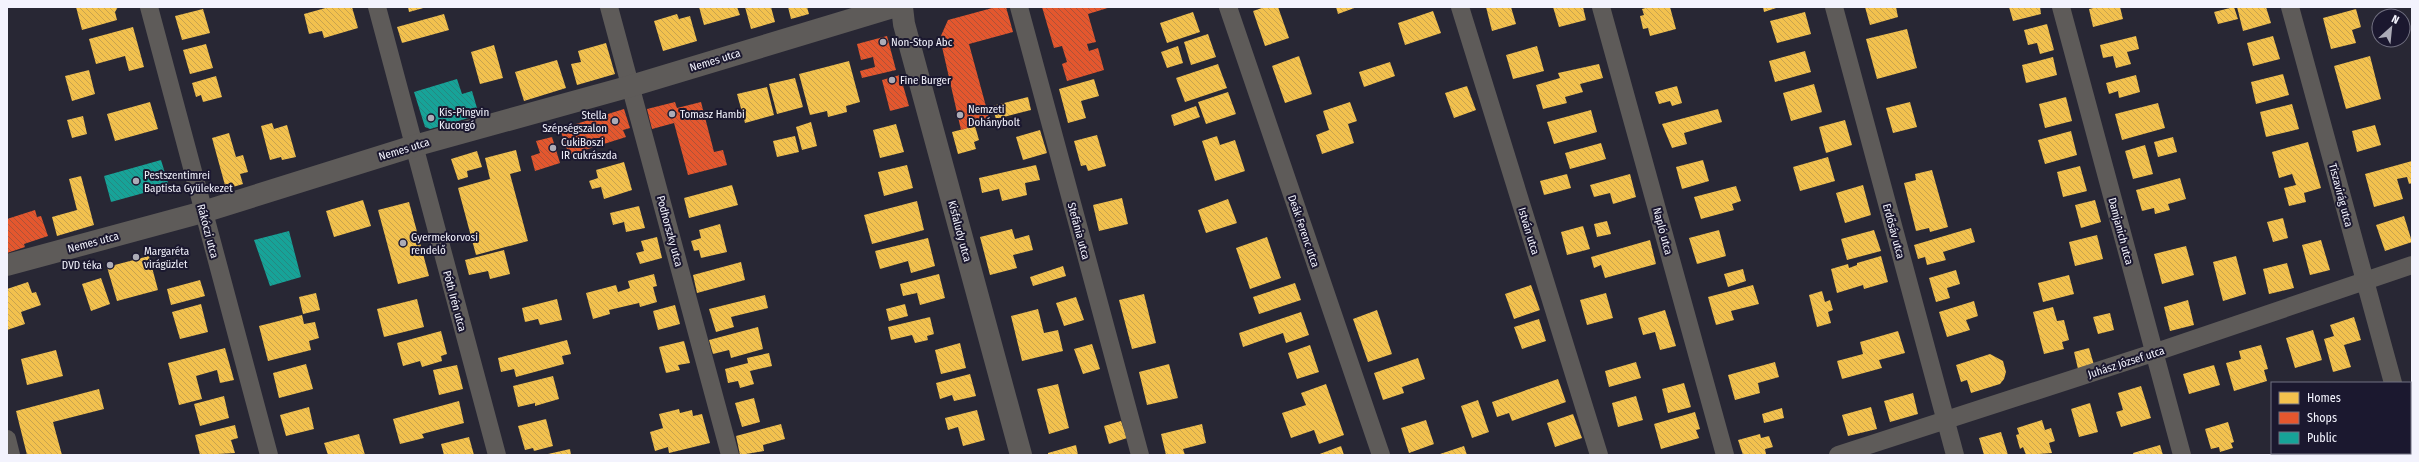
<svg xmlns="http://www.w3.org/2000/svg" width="2419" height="462" font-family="'Fira Sans Condensed',sans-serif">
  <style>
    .homes { fill: url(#homes-back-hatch) }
    .shops { fill: url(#shops-back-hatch) }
    .public { fill: url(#public-back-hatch) }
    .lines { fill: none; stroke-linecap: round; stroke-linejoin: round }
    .minor { stroke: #5e5b59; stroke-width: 18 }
    .tertiary { stroke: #5e5b59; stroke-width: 22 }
    .poi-dot { fill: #acacb7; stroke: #1b182f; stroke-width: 1.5 }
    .labels { text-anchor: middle; stroke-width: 4; stroke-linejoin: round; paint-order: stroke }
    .poi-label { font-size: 11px; fill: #f3f3fd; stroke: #1b182f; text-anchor: start }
    .street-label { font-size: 11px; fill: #f3f3fd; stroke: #1b182f }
  </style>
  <defs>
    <pattern id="homes-back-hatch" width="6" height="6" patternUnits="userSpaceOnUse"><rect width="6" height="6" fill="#f2c14e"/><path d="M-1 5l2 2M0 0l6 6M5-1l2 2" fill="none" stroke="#c8a34e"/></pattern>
    <pattern id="shops-back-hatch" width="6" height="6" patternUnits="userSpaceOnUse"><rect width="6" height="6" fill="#e4572e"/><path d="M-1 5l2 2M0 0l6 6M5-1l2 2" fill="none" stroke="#ae5238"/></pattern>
    <pattern id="public-back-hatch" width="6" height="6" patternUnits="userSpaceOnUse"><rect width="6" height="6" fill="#17a398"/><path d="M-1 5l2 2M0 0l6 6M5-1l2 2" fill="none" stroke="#268881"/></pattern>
  </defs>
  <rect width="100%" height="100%" fill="#282734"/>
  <path class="homes" d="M76 7H118L115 12 117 20 82 30Z
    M329 7H352L358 28 324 38 322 31 309 34 304 14Z
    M408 7H427L409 12Z
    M699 7H737L740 15 704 25Z
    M745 7H771L775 22 751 29Z
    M788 7H807L809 14 791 19Z
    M1265 7H1278L1289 38 1265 46 1253 11Z
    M1336 7H1357L1338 14Z
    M1486 7H1511L1516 24 1492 31Z
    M1553 7H1583L1586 20 1559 27Z
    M1649 7H1670L1676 29 1650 36 1648 28 1643 29 1640 16 1644 15 1642 9Z
    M1763 7H1779L1764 12Z
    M1865 7H1896L1898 17 1870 25Z
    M2009 7H2040L2041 14 2013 21Z
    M2098 7H2120L2123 19 2093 27 2089 9Z
    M2234 7 2238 19 2218 24 2214 12Z
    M2237 7H2266L2271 23 2243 31Z
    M203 9 210 33 182 40 175 16Z
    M2356 9 2361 27 2352 30 2356 43 2331 49 2323 18Z
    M1433 11 1441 33 1405 45 1398 23Z
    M1193 12 1200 32 1167 43 1160 23Z
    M1805 12 1811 34 1777 43 1770 21Z
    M444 14 449 30 402 43 397 27Z
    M677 14 679 19 690 16 697 41 663 51 654 21Z
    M2047 24 2054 50 2040 54 2037 43 2028 45 2024 30Z
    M133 27 144 67 129 71 125 56 96 64 89 39Z
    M1907 29 1917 68 1877 79 1866 39Z
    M1208 34 1216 57 1191 65 1184 42Z
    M2136 36 2139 49 2127 52 2131 64 2116 68 2113 56 2103 58 2100 45Z
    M2273 36 2280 59 2253 66 2247 43Z
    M606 43 615 74 577 85 571 64 581 62 578 51Z
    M206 44 213 68 190 74 183 50Z
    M494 45 503 78 480 84 471 52Z
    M1178 46 1183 63 1167 68 1161 52Z
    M1537 46 1544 71 1513 79 1506 55Z
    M1805 51 1811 72 1775 82 1769 61Z
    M1299 56 1312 94 1285 103 1272 66Z
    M2370 56 2381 99 2346 109 2334 66Z
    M2053 57 2057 75 2026 83 2022 65Z
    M557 60 566 88 524 101 515 72Z
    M849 61 860 102 846 106 847 112 828 117 827 111 810 115 799 74Z
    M1390 62 1395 76 1364 87 1359 72Z
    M1218 64 1227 88 1185 102 1176 78Z
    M1599 64 1603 78 1580 84 1583 92 1565 97 1567 103 1543 109 1536 85 1560 78 1558 73Z
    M89 70 95 94 72 101 65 76Z
    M2283 74 2289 95 2256 104 2251 82Z
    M2136 75 2140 92 2119 98 2118 91 2109 94 2106 83Z
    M216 76 222 97 203 102 201 95 196 97 192 83Z
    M795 78 803 107 777 114 769 84Z
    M1094 79 1099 96 1081 101 1086 118 1068 123 1059 89Z
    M1814 84 1822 112 1791 121 1783 93Z
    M1467 86 1476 110 1454 118 1445 93Z
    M1677 86 1682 103 1672 106 1670 101 1659 104 1655 92Z
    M767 87 774 115 745 123 737 94Z
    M1228 92 1236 114 1206 124 1198 102Z
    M1028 97 1031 110 996 119 992 106Z
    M2066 97 2072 121 2045 128 2039 104Z
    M150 102 158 129 115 141 107 114Z
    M1350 102 1357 121 1348 124 1354 143 1322 154 1316 135 1329 130 1323 111Z
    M1910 102 1917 127 1893 133 1886 108Z
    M2158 103 2165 128 2122 140 2115 114Z
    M2292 104 2299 129 2266 137 2260 112Z
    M1196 106 1200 117 1174 126 1171 115Z
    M1718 109 1722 122 1684 133 1687 144 1672 148 1662 124Z
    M1591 110 1597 132 1554 144 1547 122Z
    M83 116 87 134 72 138 67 120Z
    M1845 120 1852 145 1826 153 1819 127Z
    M811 122 817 146 802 150 796 127Z
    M272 123 274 129 287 125 296 157 282 160 281 157 270 160 261 126Z
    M896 124 904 152 880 158 873 130Z
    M2375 125 2381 145 2357 152 2352 131Z
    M975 126 979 140 974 142 976 149 958 154 952 132Z
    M1040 130 1047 153 1023 160 1016 137Z
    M2071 131 2077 155 2045 164 2038 140Z
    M229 133 236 157 243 155 248 172 240 174 243 184 226 189 212 138Z
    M1097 135 1106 166 1088 171 1086 165 1081 166 1074 141Z
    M795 136 799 152 777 157 773 141Z
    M1217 136 1220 145 1235 140 1245 171 1215 181 1202 141Z
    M2173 137 2177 152 2158 157 2154 142Z
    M2308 142 2321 188 2304 193 2306 202 2289 206 2284 188 2296 185 2292 174 2279 178 2272 152Z
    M1601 143 1606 159 1570 169 1565 153Z
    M2145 145 2153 174 2133 179 2125 151Z
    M516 150 521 171 510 174 528 241 476 255 458 188 490 179 485 158Z
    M477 151 482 167 467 171 468 177 458 180 451 159Z
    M1828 157 1835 181 1800 191 1793 167Z
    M1703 160 1709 181 1682 189 1676 167Z
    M2412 161V183L2409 184 2407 177 2397 179 2403 199 2374 207 2365 174Z
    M624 162 632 190 604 199 601 187 592 189 589 181 598 178 596 170Z
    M907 165 913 188 884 196 878 172Z
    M1036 165 1040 180 1025 183 1027 195 1002 201 999 189 982 193 979 178Z
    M2080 166 2087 191 2063 197 2057 172Z
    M1932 170 1948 227 1930 232 1929 228 1916 231 1904 183 1916 180 1915 174Z
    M1567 174 1571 188 1544 195 1540 181Z
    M1630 174 1636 197 1613 204 1610 193 1594 197 1590 185Z
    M81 176 94 225 57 236 52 217 77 210 69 179Z
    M2180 178 2186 199 2168 204 2170 210 2155 214 2154 208 2142 211 2136 190Z
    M732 185 738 205 689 218 684 198Z
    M1863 185 1871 215 1845 223 1836 193Z
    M1736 186 1741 201 1732 204 1734 210 1701 219 1694 197Z
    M1122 198 1128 224 1099 231 1093 205Z
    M1228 199 1237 223 1206 233 1198 210Z
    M363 200 371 226 334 237 326 211Z
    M2095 200 2101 222 2081 228 2075 205Z
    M917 201 924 230 872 244 864 215Z
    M409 202 429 276 398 284 378 210Z
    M639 206 645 228 626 232 624 222 613 225 610 213Z
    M2404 216 2412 242 2385 251 2376 225Z
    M2283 218 2288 238 2273 242 2267 222Z
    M1607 221 1611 234 1597 237 1594 224Z
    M720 224 727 252 701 258 699 250 694 251 691 241 701 238 699 230Z
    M1583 226 1590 249 1567 255 1561 232Z
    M1971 228 1975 242 1943 252 1946 260 1927 265 1925 257 1918 259 1914 245Z
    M1012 229 1015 239 1029 235 1033 250 1013 255 1017 268 990 275 980 237Z
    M1719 230 1726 256 1697 264 1689 238Z
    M1874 230 1881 251 1847 260 1841 239Z
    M2097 235 2103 259 2075 266 2069 242Z
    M657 237 662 258 640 264 636 253 644 251 641 241Z
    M1267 237 1281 278 1250 289 1236 248Z
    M928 238 935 266 911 273 908 261 880 269 875 251Z
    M1650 240 1656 264 1605 278 1601 265 1594 268 1591 257Z
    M2321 240 2330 270 2310 275 2302 245Z
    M2186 246 2194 275 2162 284 2154 254Z
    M504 250 510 274 490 279 488 271 469 275 465 260Z
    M149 256 158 290 117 301 107 267Z
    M1881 256 1888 282 1864 289 1863 285 1837 293 1831 269 1848 264 1849 268 1857 265V263Z
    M2236 256 2246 294 2223 301 2213 262Z
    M741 262 745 280 697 293 693 275Z
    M2287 263 2294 288 2269 294 2263 269Z
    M1063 266 1066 276 1033 286 1030 277Z
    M1743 269 1746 281 1728 287 1724 274Z
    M1956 270 1960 284 1947 288 1950 298 1936 302 1929 278Z
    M654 274 657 286 653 287 657 302 640 307 639 303 609 310 610 314 593 319 586 293 616 285 618 292 630 288 628 281Z
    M939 274 945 298 920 305 917 293 903 296 900 284Z
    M2069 275 2074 294 2043 302 2038 283Z
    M101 278 110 304 91 311 82 284Z
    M200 280 205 296 171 305 167 289Z
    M28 282 32 293 36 292 41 305 21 312 25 324 7 330V289Z
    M1295 283 1301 300 1259 314 1253 297Z
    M1531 285 1540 310 1514 319 1505 294Z
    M1753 285 1759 304 1731 311 1734 320 1716 325 1708 297Z
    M1822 291 1825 302 1830 300 1833 310 1828 312 1831 323 1817 327 1809 295Z
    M316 293 320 310 303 314 299 297Z
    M1606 293 1613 318 1587 325 1580 300Z
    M1144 294 1156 343 1132 349 1119 300Z
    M765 295 768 308 731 317 734 327 716 332 709 309Z
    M1076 297 1084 320 1064 326 1056 303Z
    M417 299 424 327 384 337 377 309Z
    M557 299 562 320 540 325 538 319 525 322 522 308Z
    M2188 300 2194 325 2170 331 2164 307Z
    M1974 301 1978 316 1966 320 1970 330 1947 337 1939 312Z
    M201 304 208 332 180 339 172 312Z
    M905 304 908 316 889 321 886 309Z
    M675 305 680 324 658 330 653 311Z
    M2053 307 2057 321 2064 320 2069 340 2062 342 2064 349 2044 354 2033 312Z
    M1038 309 1044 333 1058 330 1063 351 1022 361 1011 316Z
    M1377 310 1392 354 1368 362 1353 319Z
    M1665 310 1676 346 1660 350 1655 332 1643 335 1638 318Z
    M1301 312 1309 335 1286 343 1283 333 1243 347 1239 333Z
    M2110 313 2114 330 2098 334 2093 317Z
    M302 315 304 324 315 322 319 338 309 341 311 350 268 361 259 326Z
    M930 317 934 334 927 336 928 340 915 343 912 335 891 340 888 327Z
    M2354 317 2361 340 2344 345 2351 367 2333 372 2324 339 2334 336 2330 325Z
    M1539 319 1546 341 1522 349 1514 327Z
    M758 327 763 349 731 358 729 350 713 354 709 340Z
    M2313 330 2322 360 2295 368 2286 338Z
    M441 331 447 354 441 356 442 361 422 367 420 361 403 366 397 343Z
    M1898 331 1905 353 1879 360 1882 368 1842 379 1837 361 1863 354 1860 342Z
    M567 340 571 354 562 356 564 364 516 377 514 369 501 372 498 358Z
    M684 341 690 363 678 365 680 370 666 373 659 347Z
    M960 343 966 368 941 374 935 350Z
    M1092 344 1100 369 1083 374 1074 349Z
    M1310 345 1319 372 1297 379 1288 353Z
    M2261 345 2268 369 2264 370 2267 381 2234 391 2226 363 2241 359 2239 351Z
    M225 348 234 380 220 383 217 370 196 376 202 399 179 405 168 363Z
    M2089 348 2094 365 2078 369 2074 352Z
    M56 350 63 376 27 385 21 359Z
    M769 353 772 366 750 371 754 384 740 388 738 381 728 383 725 369 748 363 747 358Z
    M1990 354 2003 361 2006 372 2004 379 2000 384 1971 393 1967 380 1961 382 1956 365Z
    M1418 358 1425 379 1402 387 1404 393 1383 400 1374 373Z
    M1636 362 1641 378 1609 387 1605 371Z
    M1775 362 1779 377 1758 383 1760 393 1735 400 1728 375Z
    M306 364 313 389 279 398 273 373Z
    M1169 364 1178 398 1147 405 1139 372Z
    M457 365 463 389 439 395 433 370Z
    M2214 365 2220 385 2189 394 2183 374Z
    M970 374 976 396 954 401 952 395 940 399 936 383Z
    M553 376 559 399 535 406V403L518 407 513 386Z
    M1558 379 1566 402 1512 421 1509 413 1497 417 1492 402Z
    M1684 383 1691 407 1668 413 1662 389Z
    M1058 384 1069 428 1049 434 1037 389Z
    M1326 384 1344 435 1319 444 1314 430 1291 438 1282 413 1306 405 1301 393Z
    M2141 386 2151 418 2121 427 2116 412 2123 410 2118 393Z
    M99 389 104 409 53 422 62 455H27L16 411Z
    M1913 393 1918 414 1890 422 1884 401Z
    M224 396 229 418 200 426 194 404Z
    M1636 396 1643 420 1618 427 1612 403Z
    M754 398 760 422 742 427 735 403Z
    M1478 400 1489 432 1472 438 1461 406Z
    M459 401 464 423 422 434 424 438 400 444 393 419Z
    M2090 403 2098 432 2079 437 2071 409Z
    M309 407 314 429 286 436 280 415Z
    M1871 407 1877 429 1848 436 1842 415Z
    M1782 408 1784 418 1764 423 1762 414Z
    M679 409 680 413 692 410 693 416 702 414 710 443 669 453 668 447 655 451 650 432 663 428 659 414Z
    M977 410 985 440 963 446 958 427 948 430 945 418Z
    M1695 412 1700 429 1696 430 1699 438 1661 449 1654 424Z
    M1573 414 1582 438 1555 447 1547 423Z
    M546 419 553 446 534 451 533 448 525 450 518 426Z
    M1426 420 1434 444 1409 453 1401 428Z
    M2042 420 2045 430 2051 428 2055 441 2049 443 2052 453 2026 455 2023 447 2020 449 2016 435 2019 434 2017 428Z
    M1121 421 1127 438 1109 444 1104 426Z
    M2228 422 2234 442 2231 443 2233 448 2220 452 2219 447 2211 449 2205 429Z
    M781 424 785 439 763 445 764 451 740 455 736 436Z
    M1202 424 1206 443 1183 449 1185 455H1166L1161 434Z
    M235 425 238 438 231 440 235 453 200 455 195 435Z
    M2001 432 2008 455H1984L1979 438Z
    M359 434 365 455H328L324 443Z
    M1760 434 1761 438 1769 436 1773 447 1765 449 1766 454 1761 455H1743L1738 440Z
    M469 437 474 455H444L441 444Z
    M1076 445 1078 455H1048V453Z
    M2160 445 2163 455H2133V453Z
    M1341 446 1344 455H1317Z
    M1464 446 1467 455H1437Z
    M570 449 571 455H549L548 454Z
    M2373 453H2390L2391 455H2368Z"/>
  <path class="shops" d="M996 7H1006L1013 32 969 44 990 121 961 130 940 38 948 20Z
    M1042 7H1111L1088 14 1096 42 1087 44 1089 51 1098 48 1104 70 1067 81 1062 64 1067 62 1062 46 1054 48Z
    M887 36 896 70 862 78 860 71 875 67 873 57 861 60 857 44Z
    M900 75 909 106 890 111 882 80Z
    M675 102 677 108 701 102 714 152 723 150 727 165 688 175 674 123 652 129 647 109Z
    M624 109 630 128 623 130 626 137 569 155 560 129Z
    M552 137 560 163 535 171 531 156 540 153 536 141Z
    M35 210 37 217 41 216 48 236 24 244 25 247 7 253V219Z"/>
  <path class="public" d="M457 79 462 94 472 91 479 115 430 129 425 127 414 92Z
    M161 160 169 186 111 202 104 176Z
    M289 231 301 277 270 286 254 240Z"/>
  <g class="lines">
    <path class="minor" d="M149 7 269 455
      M377 7 497 455
      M609 7 730 455
      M1019 7 1140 455
      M1228 7 1381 455
      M1460 7 1599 455
      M1601 7 1725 455
      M1834 7 1955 455
      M2061 7 2182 455
      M2290 7 2393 383
      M7 439 11 455
      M2410 442 2412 449
      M1838 455 2153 353 2412 265"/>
    <path class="tertiary" d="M902 7 904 24 1021 455
      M7 265 203 212 414 146 631 86 893 7"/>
  </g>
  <g class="poi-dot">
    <circle cx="883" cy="42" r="4"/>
    <circle cx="892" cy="80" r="4"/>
    <circle cx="672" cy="114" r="4"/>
    <circle cx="960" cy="115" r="4"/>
    <circle cx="431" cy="118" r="4"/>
    <circle cx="615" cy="121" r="4"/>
    <circle cx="553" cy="148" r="4"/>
    <circle cx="136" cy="181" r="4"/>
    <circle cx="403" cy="243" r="4"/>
    <circle cx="136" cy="257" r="4"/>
    <circle cx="110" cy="265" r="4"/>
  </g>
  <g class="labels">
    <g class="poi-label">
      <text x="891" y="46">Non-Stop Abc</text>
      <text x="900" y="84">Fine Burger</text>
      <text x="968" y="113">Nemzeti<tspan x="968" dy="13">Dohánybolt</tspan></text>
      <text x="439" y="116">Kis-Pingvin<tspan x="439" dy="13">Kucorgó</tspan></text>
      <text x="680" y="118">Tomasz Hambi</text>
      <text x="607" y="119" text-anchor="end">Stella<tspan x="607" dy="13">Szépségszalon</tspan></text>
      <text x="561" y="146">CukiBoszi<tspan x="561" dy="13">IR cukrászda</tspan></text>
      <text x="144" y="179">Pestszentimrei<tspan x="144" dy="13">Baptista Gyülekezet</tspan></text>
      <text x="411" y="241">Gyermekorvosi<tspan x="411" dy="13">rendelő</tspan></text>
      <text x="144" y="255">Margaréta<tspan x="144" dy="13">virágüzlet</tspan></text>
      <text x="102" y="269" text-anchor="end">DVD téka</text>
    </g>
    <g class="street-label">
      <text transform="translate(715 60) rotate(-17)" y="4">Nemes utca</text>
      <text transform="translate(404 149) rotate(-17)" y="4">Nemes utca</text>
      <text transform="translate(2341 195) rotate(75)" y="4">Tiszavirág utca</text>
      <text transform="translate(208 231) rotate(75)" y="4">Rákóczi utca</text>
      <text transform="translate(670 231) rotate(75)" y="4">Podhorszky utca</text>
      <text transform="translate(960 231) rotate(75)" y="4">Kisfaludy utca</text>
      <text transform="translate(1079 231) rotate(75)" y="4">Stefánia utca</text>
      <text transform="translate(1304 231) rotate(71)" y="4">Deák Ferenc utca</text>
      <text transform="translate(1529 231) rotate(73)" y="4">István utca</text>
      <text transform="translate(1663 231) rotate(75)" y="4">Napló utca</text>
      <text transform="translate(1894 231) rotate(75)" y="4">Erdősáv utca</text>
      <text transform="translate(2121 231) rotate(75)" y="4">Damjanich utca</text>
      <text transform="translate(93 242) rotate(-15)" y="4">Nemes utca</text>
      <text transform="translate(455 301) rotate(75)" y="4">Póth Irén utca</text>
      <text transform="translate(2126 362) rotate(-18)" y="4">Juhász József utca</text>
    </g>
  </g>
  <rect width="2419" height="462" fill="none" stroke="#f3f3fd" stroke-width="16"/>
  <rect x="2271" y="382" width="140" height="72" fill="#1b182f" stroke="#717081"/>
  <rect x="2279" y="392" width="20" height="12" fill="#f2c14e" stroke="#717081"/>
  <text x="2307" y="402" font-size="12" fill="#f3f3fd">Homes</text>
  <rect x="2279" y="412" width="20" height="12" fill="#e4572e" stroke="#717081"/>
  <text x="2307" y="422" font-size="12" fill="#f3f3fd">Shops</text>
  <rect x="2279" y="432" width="20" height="12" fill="#17a398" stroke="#717081"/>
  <text x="2307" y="442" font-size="12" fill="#f3f3fd">Public</text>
  <g transform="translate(2391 28) rotate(27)"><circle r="19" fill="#1b182f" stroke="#717081"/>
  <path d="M0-3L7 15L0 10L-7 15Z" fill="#acacb7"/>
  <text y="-6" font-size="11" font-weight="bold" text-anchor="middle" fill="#f3f3fd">N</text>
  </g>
</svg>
